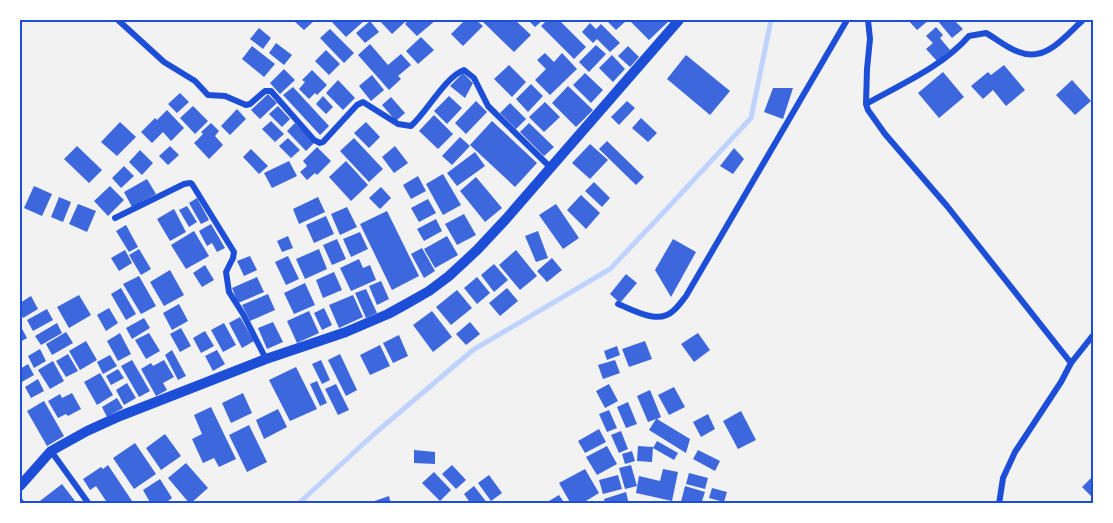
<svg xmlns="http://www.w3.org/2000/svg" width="1113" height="523" font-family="'Asap Condensed',sans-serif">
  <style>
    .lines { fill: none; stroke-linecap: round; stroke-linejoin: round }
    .stream { stroke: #bfd3fe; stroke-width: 5 }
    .building { fill: #3d67dc }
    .minor { stroke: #1d4ed8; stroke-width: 6 }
    .secondary { stroke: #1d4ed8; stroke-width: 10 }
    .neatline { fill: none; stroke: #1d4ed8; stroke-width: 2 }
  </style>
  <rect width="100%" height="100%" fill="#f2f2f2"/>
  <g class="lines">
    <path class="stream" d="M298 504 374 434 473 350 610 269 663 213 751 118 771 20"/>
  </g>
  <path class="building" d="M293 20H315L304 30Z
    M330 20H365L346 37Z
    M379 20H403L405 22 392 34Z
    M409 20H436L417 36 405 24Z
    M465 20H476L483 26 463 46 451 34Z
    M484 20H515L531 35 514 52 482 21Z
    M528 20H543L535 27Z
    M547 20H559L586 47 574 59 541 26Z
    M606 20H627L616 30Z
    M633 20H670L649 40 631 22Z
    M908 20H929L917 30Z
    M937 20H954L963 29 952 38Z
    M370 21 379 32 365 43 356 33Z
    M590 23 596 29 601 24 620 43 610 52 597 39 593 43 582 32Z
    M936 27 943 35 940 38 950 50 937 61 926 49 933 43 926 36Z
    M259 28 271 38 263 49 250 39Z
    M330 29 354 53 344 63 320 38Z
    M421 37 434 50 418 64 406 51Z
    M276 43 292 55 284 65 269 53Z
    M370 44 388 65 401 54 411 65 398 76 401 79 389 90 358 55Z
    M596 45 606 54 589 72 579 62Z
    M252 46 275 64 264 77 242 59Z
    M628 46 639 57 630 67 618 56Z
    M326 50 340 64 329 75 315 61Z
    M545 53 554 62 562 53 577 69 550 95 535 80 546 69 537 60Z
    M612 55 625 69 613 82 599 68Z
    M686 55 730 91 710 115 667 79Z
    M509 65 526 82 512 97 494 79Z
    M1004 65 1025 90 1006 106 993 90 983 99 971 86 988 72 991 75Z
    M284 69 295 80 280 94 270 83Z
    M312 70 327 85 317 95 315 93 309 99 299 89 305 82 302 80Z
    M943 72 964 97 939 118 918 93Z
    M463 73 473 83 465 98 450 86Z
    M585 73 603 90 591 103 573 85Z
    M372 75 384 90 371 101 359 86Z
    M338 80 355 98 343 110 326 93Z
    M1072 80 1091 101 1075 115 1056 95Z
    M531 84 543 96 528 112 516 99Z
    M568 86 593 110 576 127 552 103Z
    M293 87 329 126 320 135 283 95Z
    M773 88H793L783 119 764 112Z
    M180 93 189 102 177 113 168 104Z
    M268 94 277 103 260 119 251 110Z
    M323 96 333 107 326 114 316 104Z
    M449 96 462 108 447 124 434 111Z
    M391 97 405 113 396 121 382 105Z
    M476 101 487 112 466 134 455 123Z
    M627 101 635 108 619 125 611 117Z
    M545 102 560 117 544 132 529 117Z
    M510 103 526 119 516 129 500 113Z
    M193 106 208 121 195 134 180 118Z
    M278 106 290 119 282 127 269 114Z
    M237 109 246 119 230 135 221 126Z
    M167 110 184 128 171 141 163 132 152 143 141 132 155 118 157 120Z
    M434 115 453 134 438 149 419 131Z
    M641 118 657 133 648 142 632 128Z
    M271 121 284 134 275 142 262 129Z
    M492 121 537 163 515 187 470 145Z
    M120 122 136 137 117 156 101 142Z
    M366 122 380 137 369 148 354 133Z
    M211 123 219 131 215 136 223 145 209 159 194 143 203 134 201 132Z
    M295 123 314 143 306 151 287 131Z
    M529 123 554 147 544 156 520 132Z
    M460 137 470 146 452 165 442 156Z
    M288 138 300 150 291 158 279 146Z
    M354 138 383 169 369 182 340 151Z
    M607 141 644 177 636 185 599 149Z
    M590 144 608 160 590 179 572 163Z
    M77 146 102 170 89 183 64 159Z
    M170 146 179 155 168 165 159 156Z
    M395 146 408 163 394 173 382 157Z
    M317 147 331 161 317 175 315 173 307 180 300 172 307 166 303 161Z
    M734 148 744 159 733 174 720 166Z
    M251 149 268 166 259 174 243 157Z
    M140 150 153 163 142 175 129 162Z
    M475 152 485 166 457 186 447 173Z
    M289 161 297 176 272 188 264 173Z
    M346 161 368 185 351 201 329 177Z
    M124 166 134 176 121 188 112 178Z
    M443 174 461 205 443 215 426 184Z
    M418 176 426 191 411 199 403 185Z
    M476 177 502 208 485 222 460 191Z
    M147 179 156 194 132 207 124 192Z
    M594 182 610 198 602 207 585 191Z
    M34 186 52 194 42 216 24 208Z
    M110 186 124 200 108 216 94 201Z
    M381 187 391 198 380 209 369 198Z
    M581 195 600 213 586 229 567 210Z
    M59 197 71 202 63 222 51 217Z
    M318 197 325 212 299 224 293 209Z
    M197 198 209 220 201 224 189 203Z
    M428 199 436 213 419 222 411 208Z
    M78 204 96 211 87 232 69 224Z
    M556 204 579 238 563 249 539 215Z
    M187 206 197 222 189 227 179 210Z
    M347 207 357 227 340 235 331 214Z
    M174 209 186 232 170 241 157 219Z
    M387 211 419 276 392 290 360 224Z
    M464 214 476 235 457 245 445 224Z
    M326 216 334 234 314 243 306 225Z
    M436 219 442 231 424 241 417 229Z
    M211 224 225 248 217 252 212 243 207 246 199 231Z
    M126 225 138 247 129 252 116 231Z
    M194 231 209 256 186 269 171 245Z
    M538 231 548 258 536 262 525 236Z
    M360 232 368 249 351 257 343 239Z
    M288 236 293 248 282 252 277 241Z
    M447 236 458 255 435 268 424 249Z
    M337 239 346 259 332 265 323 245Z
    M673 239 696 252 671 297 655 270Z
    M422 248 435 271 424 278 411 254Z
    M139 249 151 269 141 275 129 255Z
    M319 249 327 269 305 279 296 259Z
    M125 250 132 263 119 271 111 258Z
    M516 250 537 276 520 290 499 265Z
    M250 256 257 270 244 276 237 261Z
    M288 256 299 279 286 285 275 262Z
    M552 258 562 270 547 282 537 271Z
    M359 259 363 268 370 265 376 280 351 291 340 268Z
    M494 264 508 280 494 292 481 275Z
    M205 265 214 280 202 287 193 273Z
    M170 270 184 295 164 306 150 282Z
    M334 272 342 290 323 298 316 280Z
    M626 274 637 283 620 303 610 294Z
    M139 276 156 306 141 314 123 284Z
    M257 277 264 292 238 303 232 288Z
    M477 277 490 293 477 304 464 288Z
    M381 281 389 299 377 305 369 286Z
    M305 283 315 305 294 314 284 293Z
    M121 288 136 314 126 320 111 294Z
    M507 288 518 301 500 316 489 303Z
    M366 289 377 313 366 318 355 293Z
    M457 290 472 308 451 325 436 307Z
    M268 294 275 310 250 321 242 305Z
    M79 295 91 315 69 328 57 307Z
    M353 295 363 317 339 328 329 305Z
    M31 296 38 309 23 318 20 312V303Z
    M179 304 188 321 172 330 163 313Z
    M109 308 118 323 106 331 97 315Z
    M324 308 332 325 322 330 314 313Z
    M47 309 53 320 33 331 27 320Z
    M309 311 319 333 297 343 287 321Z
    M432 311 452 337 433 352 413 325Z
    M240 317 254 341 242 348 229 323Z
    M144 318 150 328 132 339 126 328Z
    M273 322 283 342 267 349 258 328Z
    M470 322 480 334 466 345 456 334Z
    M57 323 62 333 41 345 35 336Z
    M224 323 236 345 223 352 211 330Z
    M20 325 27 338 20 342Z
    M181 328 191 346 180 352 170 334Z
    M205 331 214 346 201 353 193 338Z
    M66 332 73 343 52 355 46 344Z
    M120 333 131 354 118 361 107 341Z
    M149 333 160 351 146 359 135 340Z
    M698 333 710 350 694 362 681 344Z
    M399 335 408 356 393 363 383 343Z
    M86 341 97 360 80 370 69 351Z
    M645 341 652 359 629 367 622 349Z
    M380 345 390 366 370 375 360 355Z
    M617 346 620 355 607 360 604 351Z
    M40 349 46 361 34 368 28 356Z
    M172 350 186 376 178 380 165 355Z
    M217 350 225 364 213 371 205 356Z
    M68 354 78 371 66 377 56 361Z
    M340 354 357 390 346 396 328 360Z
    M110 355 117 366 103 374 97 362Z
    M132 360 150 391 139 397 121 366Z
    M164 360 174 377 163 383 167 390 156 396 141 369 151 363 153 366Z
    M321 360 330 380 322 384 312 364Z
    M615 360 620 373 603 379 598 365Z
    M53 361 64 381 50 389 38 370Z
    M28 364 34 375 20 383V369Z
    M296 367 317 409 290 421 269 380Z
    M118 369 124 378 111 385 106 376Z
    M100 373 113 395 97 405 84 382Z
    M38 379 44 391 31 398 25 387Z
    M317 381 327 403 320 406 310 384Z
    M127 383 136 398 124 405 116 390Z
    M336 384 349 410 338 415 325 389Z
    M609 384 618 401 605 408 596 391Z
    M674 387 685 407 669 415 658 395Z
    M650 390 661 417 657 419 690 439 686 453 649 430 656 419 648 422 637 396Z
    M72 393 81 409 68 416 66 414 58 418 48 401 60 394 62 398Z
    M243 393 252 413 231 423 222 403Z
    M117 398 123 408 107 417 102 407Z
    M44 401 64 436 47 446 27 411Z
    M628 402 637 424 626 428 617 407Z
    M211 407 236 459 219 467 214 458 203 463 192 439 202 434 194 415Z
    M278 409 287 427 264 439 256 420Z
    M609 410 617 428 607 432 599 414Z
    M741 411 756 440 738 449 723 421Z
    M708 414 715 429 701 437 693 422Z
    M249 425 267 462 247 472 229 435Z
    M599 429 606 442 585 453 578 441Z
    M621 431 628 449 619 453 611 435Z
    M165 434 181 456 161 470 146 448Z
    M657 441 678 453 674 460 653 448Z
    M135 443 156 474 134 489 113 458Z
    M607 446 617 464 597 475 586 457Z
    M638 446 653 447 652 462 637 461Z
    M414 450 435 452V464L414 463Z
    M698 450 720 461 715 471 693 459Z
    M632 451 635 461 625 464 622 454Z
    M186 463 208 488 190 504 168 478Z
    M108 465 134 504H108L96 486 90 490 83 479 101 467 103 469Z
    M452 465 466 480 456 489 442 474Z
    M631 465 637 486 625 489 619 468Z
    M585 469 599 493 581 504H571L559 483Z
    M663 469 678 472 672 501 636 493 639 476 660 481Z
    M434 472 451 490 440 501 422 483Z
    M689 473 708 478 705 489 686 484Z
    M489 475 502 493 491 501 478 483Z
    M618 475 622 489 603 494 599 480Z
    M1094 475V499L1082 487Z
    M160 479 172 498 164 504H151L143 490Z
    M62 484 75 501 72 504H36Z
    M474 486 488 504H471L464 494Z
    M685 486 705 492 701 504H685L681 502Z
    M712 488 727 492 724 502 709 498Z
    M626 492 629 504H605L604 499Z
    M559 495 565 504H544Z
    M389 496 391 504H369V503Z"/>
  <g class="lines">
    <path class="minor" d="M118 20 164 62 195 81 208 95 225 96 246 105 250 104 265 91H271L314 140 320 143 323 142 357 105 363 102 398 124 411 126C427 112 445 77 464 70L474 78 488 106 551 168
      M868 20 870 39 867 69 866 104 868 110 885 134 947 206 1071 363
      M866 104C901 84 942 67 969 36L986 33C997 39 1007 48 1019 52 1046 63 1065 36 1083 20
      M115 218 184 184 190 183 192 184 234 252 233 258 226 272 229 292 243 314 266 359
      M618 304C634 310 658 325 673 311 678 307 682 301 686 296L847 20
      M51 451 89 504
      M20 501 22 504
      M999 504 1003 478 1015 452 1061 382 1071 363 1094 334"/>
    <path class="secondary" d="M20 486 51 451 87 431 120 416 266 359 346 332 388 314 408 303 429 291 449 276 477 250 506 219 679 20"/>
  </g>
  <rect width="1113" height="523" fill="none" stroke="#ffffff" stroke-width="42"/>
  <rect x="21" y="21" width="1071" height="481" class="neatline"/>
</svg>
